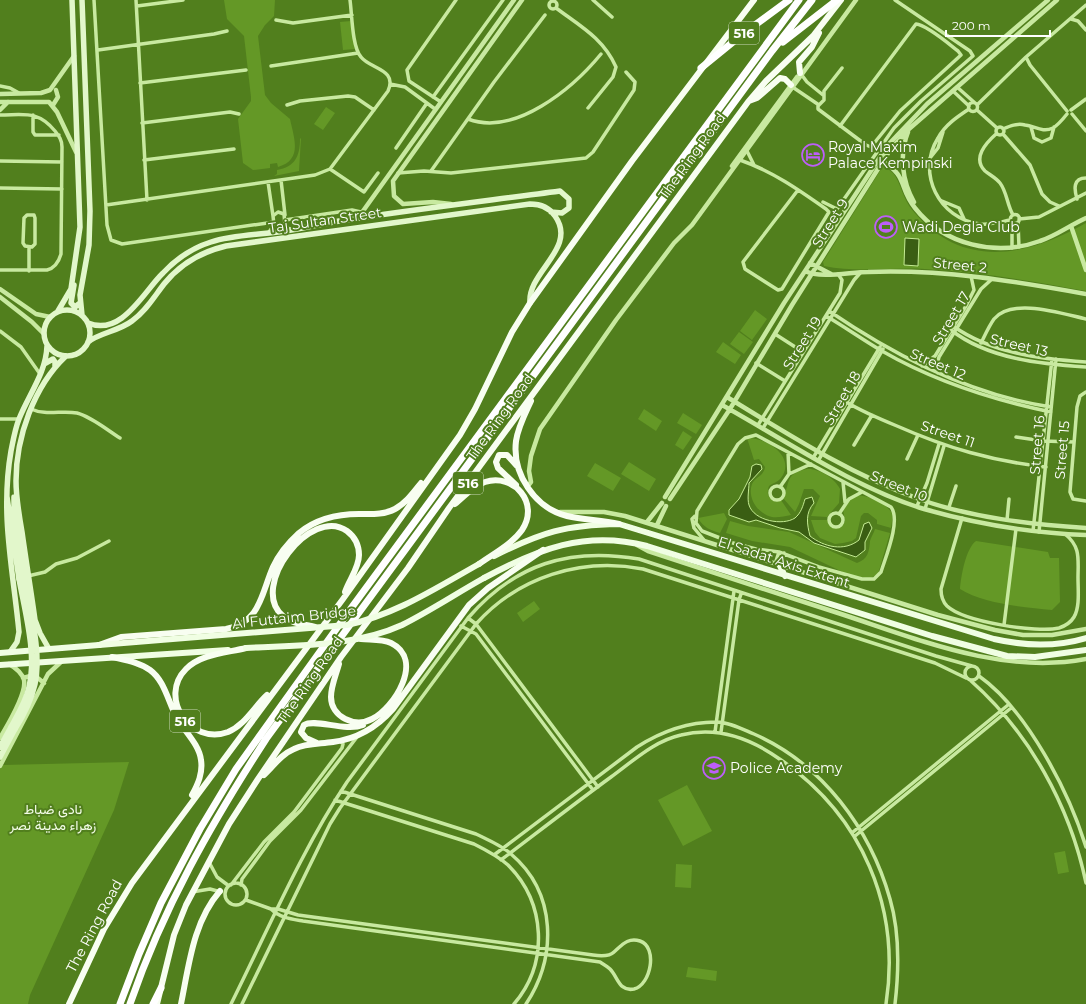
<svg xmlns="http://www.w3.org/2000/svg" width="1086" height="1004" font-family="Montserrat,Vazirmatn,sans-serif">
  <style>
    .green { fill: #649826 }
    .water { fill: #3a5e13; stroke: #c4eb93 }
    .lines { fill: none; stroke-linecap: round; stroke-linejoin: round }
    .minor { stroke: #c8e9a0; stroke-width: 3.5 }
    .tertiary { stroke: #c8e9a0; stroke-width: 4.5 }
    .secondary { stroke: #e2f7cb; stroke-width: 5.5 }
    .primary { stroke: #f0fee3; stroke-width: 6 }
    .trunk { stroke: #f8fef1; stroke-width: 6 }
    .motorway { stroke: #fff; stroke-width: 7 }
    .secondary-bridge { stroke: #e2f7cb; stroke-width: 5.5 }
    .primary-bridge { stroke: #f0fee3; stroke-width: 6 }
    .labels { text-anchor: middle; stroke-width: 4; stroke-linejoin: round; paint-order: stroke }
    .shield { fill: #517f1d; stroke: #cbd9bb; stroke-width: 1 }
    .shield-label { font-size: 13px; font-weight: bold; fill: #fff }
    .poi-label { font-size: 14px; fill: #fff; stroke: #517f1d; text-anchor: start }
    .street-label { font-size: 14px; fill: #fff; stroke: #517f1d }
    .park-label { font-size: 14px; fill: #f3fce7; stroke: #517f1d }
  </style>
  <rect width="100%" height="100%" fill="#517f1d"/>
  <path class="green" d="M224 0H275L274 16 265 25 258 36 265 95 271 103 290 119C294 138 303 160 278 167L277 163 270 164V168L253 170 243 163 238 119 251 101V97L244 36 227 19Z
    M351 21 355 49 343 50 340 22Z
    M326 107 335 113 323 130 314 124Z
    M301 138 299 171 274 176 277 174V170C295 167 300 156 300 139Z
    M883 166C886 168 890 170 893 173 901 183 903 200 913 211 962 270 1026 257 1086 223V291C1033 281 979 272 925 269 892 267 857 273 824 266L823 262Z
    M755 310 767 319 752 340 740 331Z
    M739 332 753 342 744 354 730 344Z
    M723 342 741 355 735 364 716 352Z
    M644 409 662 421 656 431 638 419Z
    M683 413 702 425 696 434 677 423Z
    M683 431 692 437 683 450 675 445Z
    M747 438C765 437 797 456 781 478 778 482 773 483 769 486 765 496 771 503 781 500L791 515C785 516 778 518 772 517 758 514 747 498 752 484 755 477 764 476 765 467L759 459 754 460Z
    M629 462 656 479 649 491 621 474Z
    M595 463 621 478 613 491 587 476Z
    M807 469C818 468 835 478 840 489L839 503 827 517 811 516 820 496 813 489H804L799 504 795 512 783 498C791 482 784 474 807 469Z
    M858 495C875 498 883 501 893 514L891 528 877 524V520L868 513H864L861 516 856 538 852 541 843 543 835 544 820 538 815 532 811 520H827L830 526 838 528 845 522 843 509 849 500Z
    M724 513 727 519 720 533C710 530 704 528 698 518Z
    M730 521 748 526 789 532 857 563C868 559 869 552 870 541 871 537 874 533 875 529L890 533 878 574 869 579 847 574 790 547 752 541 726 533Z
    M976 541 1048 552 1050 558H1059L1060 602 1052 610C1024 607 983 604 960 589 961 576 966 548 976 541Z
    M534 601 540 609 523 622 517 613Z
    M129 762 114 810 30 995 28 1004H0V769L3 765Z
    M687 785 712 831 683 846 658 800Z
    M1065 851 1069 872 1058 874 1054 853Z
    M676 864 692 865 691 888 675 887Z
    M688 967 717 971 716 981 686 977Z"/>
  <path class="water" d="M905 238 919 239 918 266 904 265Z
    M756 464 761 465 762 469 749 483C749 489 747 499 749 505 754 521 783 526 795 518 801 513 803 506 805 499L812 497 814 503C805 513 807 524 810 536 824 547 844 552 859 540L864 524 869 522 872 528 865 542V550L856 557 814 543 799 532 780 528 756 520 749 522 729 515V510L739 499 750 477 752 466Z"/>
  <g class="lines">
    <path class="minor" d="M94 0 107 225 111 240 122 244 274 222
      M136 0 147 200
      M593 0 612 17
      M549 5a4 4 0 1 1 8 0a4 4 0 1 1-8 0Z
      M137 6 183 0
      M556 8C580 26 603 38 616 67L613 77 588 108
      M1071 19 1078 21 1086 30
      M276 20 293 23 352 15
      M98 50 214 34 227 31
      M1026 57 1030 65 1067 111
      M271 66 358 53
      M801 74 807 82 823 95
      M140 83 246 70
      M390 84 405 87 435 109
      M0 86 10 88 19 93
      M791 86 819 105
      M957 87 975 103
      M953 91 969 106
      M433 97 503 0
      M441 102 409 81 407 70 456 0
      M968.5 107a4.5 4.5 0 1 1 9 0a4.5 4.5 0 1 1-9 0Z
      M287 105 300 101 348 96 355 97 374 110
      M977 105 1026 57 1086 5
      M969 109C957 117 945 125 938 138 916 173 939 219 980 224 991 225 1000 222 1010 220
      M977 110 997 128
      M1071 110 1086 99
      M1072 114 1086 131
      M0 115C24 115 38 110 55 131 59 136 62 140 62 147L61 254C59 261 55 268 47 270H0
      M33 115V132L35 135H59
      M468 119C515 137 573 88 601 54
      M142 123 230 112 239 114
      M840 126 916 24C927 25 949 44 958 51L961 55 900 111 871 147 866 145 818 109V106L824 100V91L842 68
      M996 131a4 4 0 1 1 8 0a4 4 0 1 1-8 0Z
      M1031 127 1034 138 1042 142 1051 138 1054 127
      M1003 129C1010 126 1017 123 1025 125 1035 126 1042 133 1053 128 1058 125 1063 119 1067 114
      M996 134C986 143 972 158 985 171 990 175 996 178 1000 183 1007 192 1007 205 1013 215
      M1003 134 1030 165 1042 194 1050 202 1059 206
      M396 148 427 103
      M747 151 754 165
      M930 158 938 148 943 132
      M144 160 234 149
      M740 160C772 171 799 190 826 209L829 212 782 289 778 290 745 269 743 262 798 190
      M0 161 62 162
      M330 169 364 192 378 173
      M431 171 494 82 545 15
      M398 173 424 171 451 173 586 158 593 152 634 90 635 82 626 72
      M281 180 285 215
      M268 182 273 216
      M0 188 62 189
      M1077 199C1074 189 1073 178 1086 178
      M942 201 959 208 964 219
      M823 202 837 209 894 128 921 101 973 56 970 51 895 0
      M106 205 315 175 330 169 388 91C398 69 370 69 361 57 352 47 352 14 350 0
      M1010.5 219a4.5 4.5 0 1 1 9 0a4.5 4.5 0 1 1-9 0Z
      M27 215H34L35 218V244L32 247 25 246 23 243 24 218Z
      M1019 219 1039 217 1086 193
      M285 220 352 210 361 212
      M1012 222V248
      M1018 222 1019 247
      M269 232 274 225 273 216 278 212 284 214 285 225 290 230
      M29 247V271
      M829 311C895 356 970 395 1051 407
      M826 316C845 327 863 340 882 351 934 381 993 400 1051 412
      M953 326C991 353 1040 359 1086 362
      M951 330C988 359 1041 364 1086 367
      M0 331 21 347 40 374
      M775 334 803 352
      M981 343C985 335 989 326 994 319 1012 297 1063 314 1086 319
      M756 363 785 381
      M922 366 935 356 966 306 974 290 971 276
      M938 373 937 365 939 357 981 289 992 279
      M1086 392 1080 396 1077 407 1070 492 1073 499 1086 501
      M848 403C863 412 880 419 897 426 947 448 992 461 1046 467
      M31 409C46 416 62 410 77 413 92 417 107 430 120 438
      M0 419H19
      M758 425 840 293 842 280 838 274
      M763 428 854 280 861 272
      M756 435 891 507C901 520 886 556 881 572L874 579H862L819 567 779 552 756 549 733 543 702 531 696 523 697 511 738 444 745 438Z
      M1016 437 1043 441 1074 442
      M854 445 872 415
      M788 452 789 474
      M813 458 880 347
      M907 459 918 435
      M818 461 883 349
      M843 482 845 502
      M770 493a7 7 0 1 1 14 0a7 7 0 1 1-14 0Z
      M780 487 789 474 811 464
      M917 506 927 483 939 444
      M949 507 956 486
      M925 509 944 446
      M829 520a7 7 0 1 1 14 0a7 7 0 1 1-14 0Z
      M839 514 849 499 862 492
      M695 516 692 519 694 528 704 540
      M962 518 941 589C941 596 942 601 947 606 964 622 1037 633 1059 628 1065 626 1071 622 1074 617 1080 607 1078 590 1078 578 1078 559 1081 547 1065 534
      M1007 520 1009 499
      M1033 531 1052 359
      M1039 532 1056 359
      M775 564 779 552
      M780 566 784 553
      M28 576 45 572 56 564 77 558 109 541
      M468 618 476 624 598 787
      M1004 625 1016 529
      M461 626 476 634 593 790
      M965 673a7 7 0 1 1 14 0a7 7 0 1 1-14 0Z
      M979 676C1027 710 1069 792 1086 847
      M970 680C1029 732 1070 806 1086 883
      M715 732 734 591
      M721 732 739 600 741 594
      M341 791 476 834C488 840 501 845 511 854 557 893 557 957 526 1004
      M335 800 474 844C486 850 498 856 508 865 546 903 549 963 514 1004
      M853 832 1008 705
      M855 836 1011 708
      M494 855 637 747C662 731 687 722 716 722 729 722 742 729 754 734 822 764 870 828 890 899 900 933 899 970 895 1004
      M501 860C538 832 574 804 611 777 633 761 654 741 681 735 717 726 752 739 781 760 862 816 901 907 886 1004
      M209 862 217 877 229 886
      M225 894a11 11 0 1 1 22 0a11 11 0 1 1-22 0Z
      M231 885 264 842 294 812 342 748 343 744 340 741
      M241 885 242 879 270 841 301 810 357 737
      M192 892 210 889 221 892
      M246 900 271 909H278L298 915 593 955C600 956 609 957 614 952 622 945 628 937 640 941 658 947 651 985 634 989 619 992 618 977 610 969 607 966 603 964 600 962L303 921C291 919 280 918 271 909
      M231 1004C268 930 301 851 347 782L468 618C515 564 569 547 639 559L936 656 972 666
      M242 1004 330 824 340 808 476 624C518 577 581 557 643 569L935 663 966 678"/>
    <path class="tertiary" d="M0 94 41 93 50 90 74 56
      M0 102H49L57 112 76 152
      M53 105 58 97 56 90
      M0 110 8 102
      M908 132C899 155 902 181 914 202
      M881 160C909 177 898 187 915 208 944 245 996 257 1040 241 1056 236 1070 225 1086 218
      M732 166 797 77
      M451 204 433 202 403 204 394 196 393 181 522 0
      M358 218 514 0
      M1071 226 1086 270
      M810 263 831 274
      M805 271C821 279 850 272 868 272 941 269 1014 281 1086 294
      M0 289 36 314 50 317
      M0 297 32 322 44 334
      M727 397C789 435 850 474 919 499 972 518 1030 524 1086 528
      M722 405C785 440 855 488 924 509 977 524 1032 533 1086 535
      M527 487 531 482 529 471 531 456 540 429 616 320 674 243 692 225 856 0
      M665 497 784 303 888 145 927 104 1048 0
      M670 499 730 409 792 305 890 150 909 129 1057 0
      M560 512H604L625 516 938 615 995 630 1023 635H1052L1086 629
      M647 522 662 503
      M657 525 666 506
      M637 545 648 551C711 572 775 593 838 613 918 639 1001 675 1086 659
      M23 678 34 675 44 683
      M0 738C7 726 27 694 24 680 22 673 16 668 9 664
      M0 766 48 674 62 661"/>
    <path class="secondary" d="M82 0 90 211 89 245 80 295 82 315
      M74 285 71 303 75 307 80 303
      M44 333a23 23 0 1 1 46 0a23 23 0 1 1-46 0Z
      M58 311 71 289 80 227 72 0
      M88 323C122 337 144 291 163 273 176 259 192 248 211 242 236 234 265 235 291 230 314 226 336 221 359 218 426 208 493 200 560 191L569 199V208L562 213 551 212
      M88 342C99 333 119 331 132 321 146 311 154 297 164 284 180 264 201 252 226 246L530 204C540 204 549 207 555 216 578 248 527 272 530 303
      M44 364 53 359 55 362V367
      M7 497 19 579
      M14 497V514L24 578
      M49 649 40 633 35 620C31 591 26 561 22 532 19 515 16 498 16 481 16 437 34 386 66 356
      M10 652 17 642 19 632C13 569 0 514 11 451 13 441 15 429 19 419 29 394 46 373 47 346
      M0 747 11 727
      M0 757 15 729"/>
    <path class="primary" d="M494 556C542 532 565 525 619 524L994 639C1025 646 1056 647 1086 638
      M780 566 785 576
      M484 578C538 549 585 530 647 546L932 636 1007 656 1035 657 1086 650
      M0 653 99 645
      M0 665 228 650"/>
    <path class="trunk" d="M800 73 799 62 812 47 819 33
      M749 101 757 98 780 78 785 79 791 85
      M531 401C525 414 518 427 516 441 512 474 535 508 567 516 584 520 601 520 619 524
      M516 485 498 468 496 462 499 455H507L517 466
      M455 504C465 496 473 486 485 482 514 473 540 503 522 530 512 544 493 554 479 564
      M315 627C304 624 292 624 283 616 248 587 311 505 347 531 355 537 359 546 359 555 359 568 349 580 345 592
      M99 645 121 637 226 629C261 622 261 594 273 567 279 554 288 543 299 533 316 519 337 514 359 514 371 514 384 515 395 509 406 503 413 493 421 483
      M246 648C226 653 201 654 186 669 158 697 190 746 228 732 245 725 254 707 267 695
      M112 657C125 660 139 662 150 670 165 681 168 702 177 718 184 731 199 744 201 760 203 773 198 784 192 795
      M339 664C336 675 331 686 331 697 331 717 355 728 372 719 394 708 425 660 391 643 382 639 371 640 361 639
      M317 743 306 738 301 732 304 725C315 718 345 732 363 725
      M264 775C274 766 280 755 294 749 306 743 319 744 333 742 357 739 377 727 393 709L469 605 488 588 543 550
      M69 1004 104 929 132 883 343 599 460 435 475 409 512 332 530 303 632 161 754 0
      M157 1004 174 935 186 905 229 824 258 779 341 657 408 568 449 508 748 102 766 81 813 36 841 0
      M181 1004C189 965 193 922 220 891"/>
    <path class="motorway" d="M783 42 837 0
      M701 68 744 33 789 0
      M120 1004 139 954 161 903 200 829 236 769 352 607 799 0
      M130 1004C163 908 211 824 266 739L772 51 812 0
      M153 1004 161 988"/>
    <path class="secondary-bridge" d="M11 727C18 714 26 701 29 687 37 655 25 612 19 579
      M15 729C24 715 31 701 35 684 42 652 30 611 24 578"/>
    <path class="primary-bridge" d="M99 645 347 625C395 615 436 588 479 564
      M246 648C297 645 354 647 402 625 430 611 457 593 484 578"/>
  </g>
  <defs>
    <g id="hotel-ring" transform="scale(1.15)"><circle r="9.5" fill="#517f1d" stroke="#bd5ef9" stroke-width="1.5"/><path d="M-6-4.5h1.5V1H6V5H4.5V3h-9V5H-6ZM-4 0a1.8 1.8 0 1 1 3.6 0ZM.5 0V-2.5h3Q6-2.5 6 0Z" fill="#bd5ef9"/></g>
    <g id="stadium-ring" transform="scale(1.15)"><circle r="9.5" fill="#517f1d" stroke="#bd5ef9" stroke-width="1.5"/><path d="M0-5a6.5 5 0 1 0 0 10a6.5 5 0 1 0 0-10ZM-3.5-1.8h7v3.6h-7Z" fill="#bd5ef9"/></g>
    <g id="university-ring" transform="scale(1.15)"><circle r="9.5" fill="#517f1d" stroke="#bd5ef9" stroke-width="1.5"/><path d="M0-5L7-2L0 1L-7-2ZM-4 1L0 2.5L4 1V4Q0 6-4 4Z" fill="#bd5ef9"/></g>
  </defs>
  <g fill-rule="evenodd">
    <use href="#hotel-ring" x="813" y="155"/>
    <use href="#stadium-ring" x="886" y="227"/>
    <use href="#university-ring" x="714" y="768"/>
  </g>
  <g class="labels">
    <g class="shield">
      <rect x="729" y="22" width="30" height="22" rx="3"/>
      <rect x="453" y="472" width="30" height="22" rx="3"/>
      <rect x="170" y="710" width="30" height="22" rx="3"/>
    </g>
    <g class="shield-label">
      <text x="744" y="38">516</text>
      <text x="468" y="488">516</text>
      <text x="185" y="726">516</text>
    </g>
    <g class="poi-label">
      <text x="828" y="152">Royal Maxim<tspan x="828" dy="16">Palace Kempinski</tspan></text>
      <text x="902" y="232">Wadi Degla Club</text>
      <text x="730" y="773">Police Academy</text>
    </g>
    <g class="street-label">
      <text transform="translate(692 156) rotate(-54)" y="5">The Ring Road</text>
      <text transform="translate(325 220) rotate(-8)" y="5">Taj Sultan Street</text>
      <text transform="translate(830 223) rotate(-58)" y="5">Street 9</text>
      <text transform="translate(960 265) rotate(6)" y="5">Street 2</text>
      <text transform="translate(951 318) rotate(-59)" y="5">Street 17</text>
      <text transform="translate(802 343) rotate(-58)" y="5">Street 19</text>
      <text transform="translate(1019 345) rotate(13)" y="5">Street 13</text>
      <text transform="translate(938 364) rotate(23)" y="5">Street 12</text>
      <text transform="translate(842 398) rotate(-60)" y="5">Street 18</text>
      <text transform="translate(500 417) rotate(-54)" y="5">The Ring Road</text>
      <text transform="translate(948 434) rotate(19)" y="5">Street 11</text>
      <text transform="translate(1037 445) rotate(-85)" y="5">Street 16</text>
      <text transform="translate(1062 450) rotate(-85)" y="5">Street 15</text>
      <text transform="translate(899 486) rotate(22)" y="5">Street 10</text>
      <text transform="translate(784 562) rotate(18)" y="5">El Sadat Axis Extent</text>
      <text transform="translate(294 617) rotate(-6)" y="5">Al Futtaim Bridge</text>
      <text transform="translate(310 680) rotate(-55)" y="5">The Ring Road</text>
      <text transform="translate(94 926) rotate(-62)" y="5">The Ring Road</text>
    </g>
    <g class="park-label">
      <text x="53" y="814">نادى ضباط<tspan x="53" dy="16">زهراء مدينة نصر</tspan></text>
    </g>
  </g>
  <path d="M946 30v6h104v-6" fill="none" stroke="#ffffff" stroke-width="2"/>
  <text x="952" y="30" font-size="12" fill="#ffffff" stroke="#517f1d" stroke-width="3" paint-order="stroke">200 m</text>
</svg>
